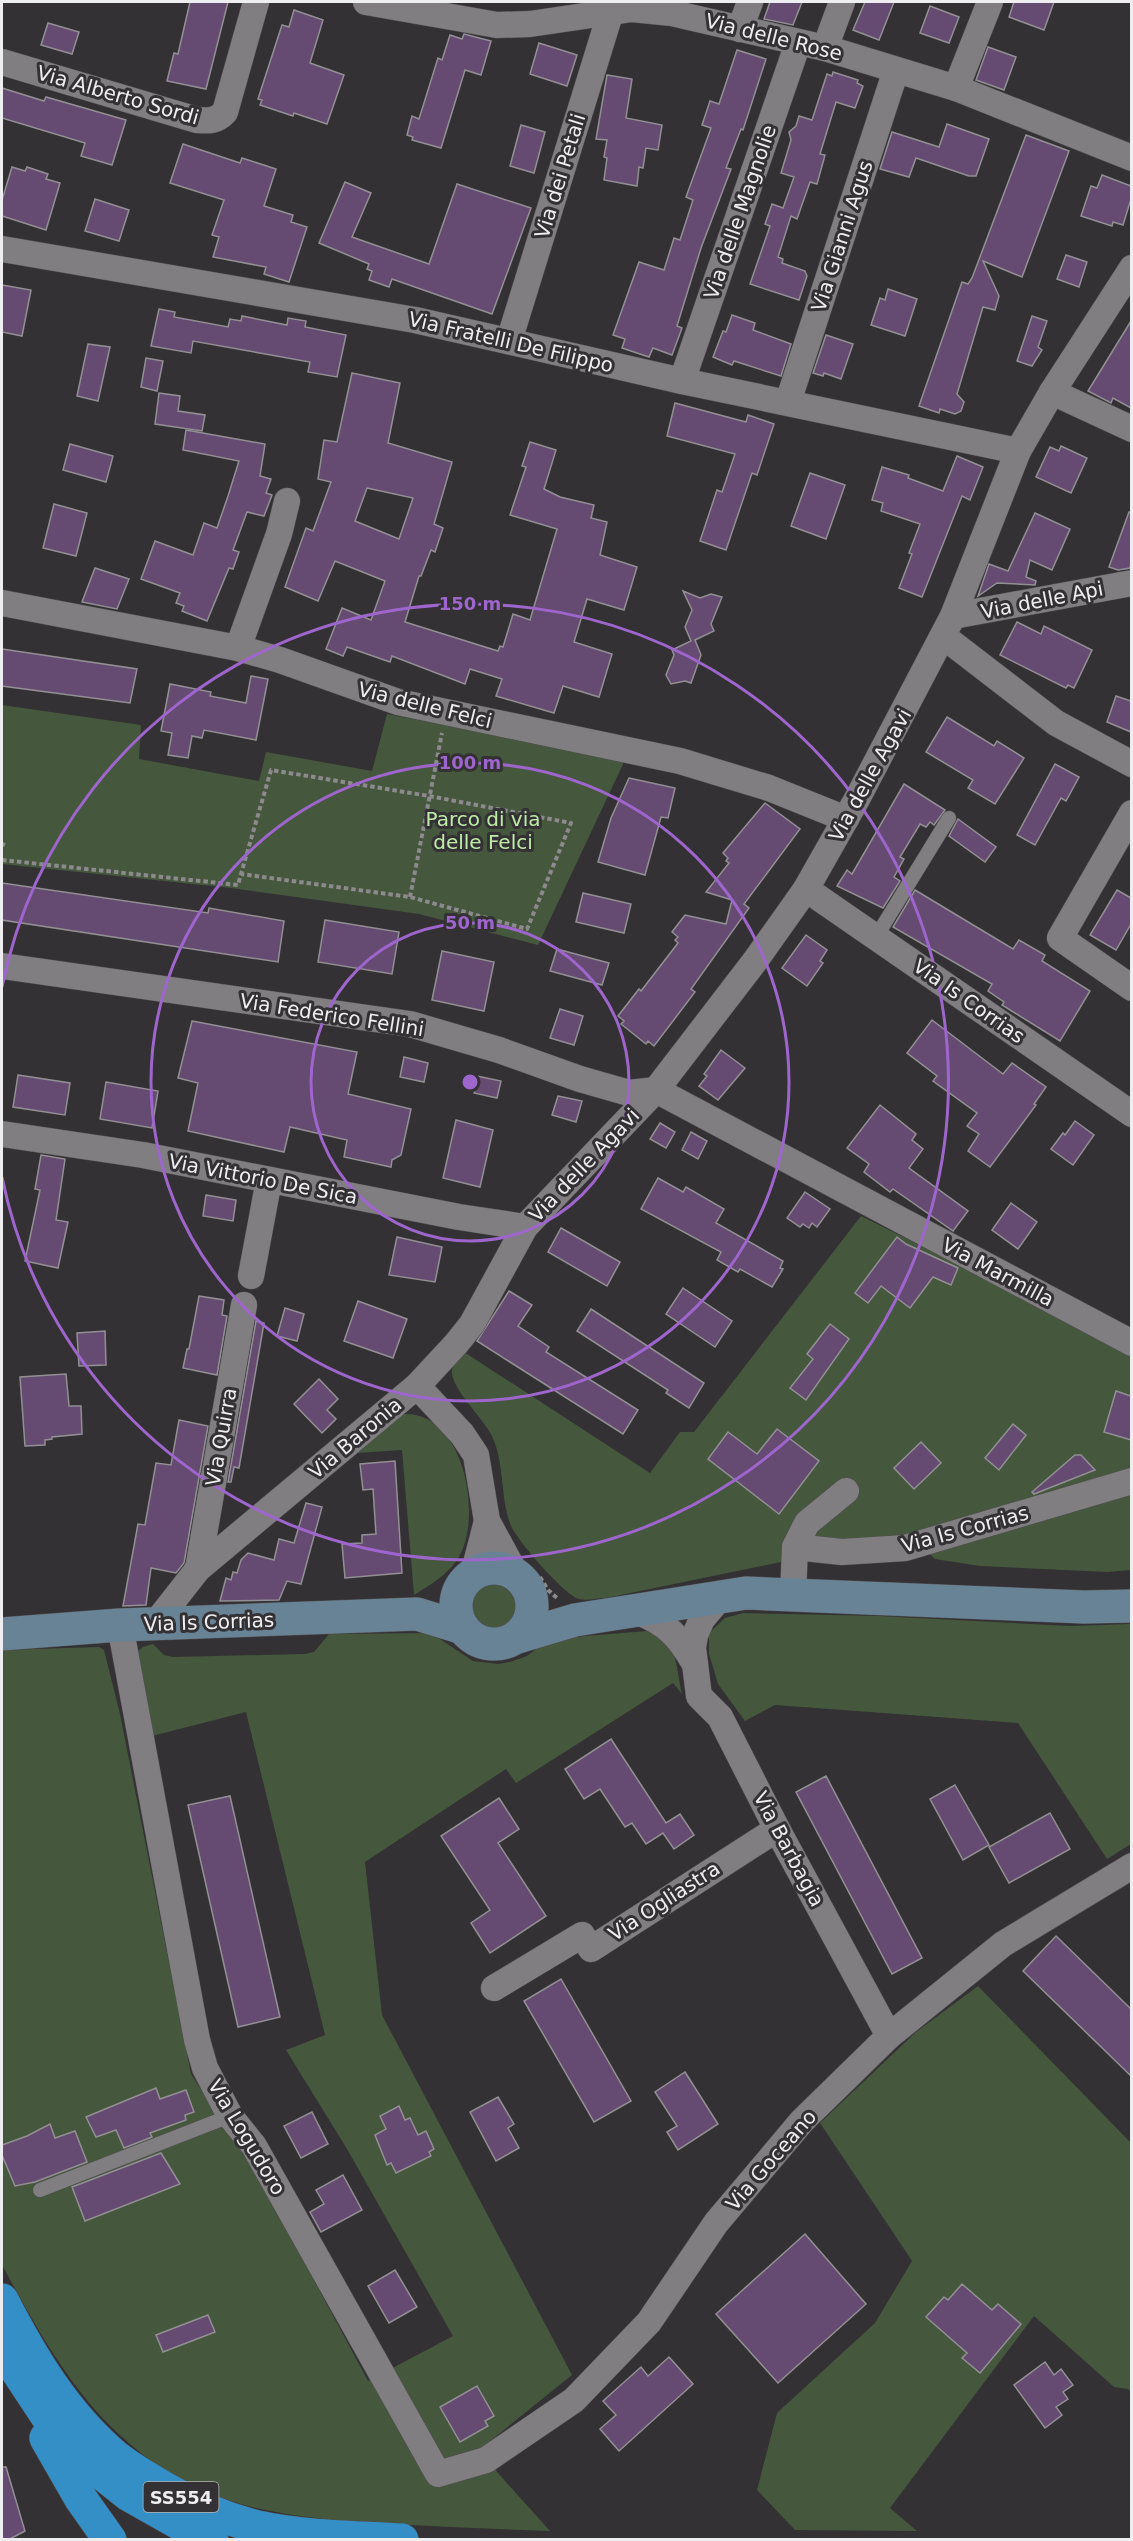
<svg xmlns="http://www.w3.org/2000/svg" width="1133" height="2541" font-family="'DejaVu Sans',sans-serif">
	<rect width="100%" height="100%" fill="#333134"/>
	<g fill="#45573d">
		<path d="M2 705 141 725 139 759 259 781 266 752 372 771 387 714 625 760 538 945 419 914 231 888 2 864Z"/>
		<path d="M861 1216 1097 1333 1131 1352V1570L1107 1572 980 1566 935 1559 906 1534 850 1541 786 1561 606 1598C598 1598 587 1601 579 1599 564 1595 517 1540 511 1526 500 1498 505 1464 492 1436 484 1419 450 1387 452 1371 452 1364 459 1357 464 1352L650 1473 680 1432H694Z"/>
		<path d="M403 1414C464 1411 483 1515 459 1557 449 1574 430 1585 414 1595L402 1450 356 1453Z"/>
		<circle cx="494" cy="1606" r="27"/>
		<path d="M743 1613 879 1616 1070 1626 1131 1624V1844L1107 1859 1018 1723 775 1705 745 1721 718 1684 709 1654V1633L725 1618Z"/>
		<path d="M647 1631C680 1645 675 1664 682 1694L673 1683 516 1783 506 1769 365 1862 382 2015 572 2375 485 2445 497 2472 550 2531C497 2529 444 2527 391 2524 287 2518 202 2511 121 2436 70 2390 35 2325 2 2265V1650L99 1647 104 1650 120 1714 191 2074 263 2185 368 2381 453 2336 347 2149 286 2050 325 2035 246 1712 152 1736 137 1652 143 1647 153 1644 164 1655 173 1657 305 1654 314 1652 329 1634 431 1633 473 1661 498 1664 510 1662 527 1656 539 1647 573 1637Z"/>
		<path d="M978 1986 1131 2143V2392L1128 2389 1114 2387 1034 2316 890 2508 917 2531 795 2530 757 2490 777 2413 875 2323 912 2261 820 2123 916 2032Z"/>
	</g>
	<g fill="#654a72" stroke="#929093" stroke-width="1.5" fill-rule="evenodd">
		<path d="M190 2H228L206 89 167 81 174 53 178 54Z"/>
		<path d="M770 2H802L793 25 764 19Z"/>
		<path d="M865 2H894L879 40 853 30Z"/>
		<path d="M1014 2H1054L1044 30 1009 17Z"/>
		<path d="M930 6 959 17 949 43 920 33Z"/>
		<path d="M294 10 323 20 310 63 344 75 327 124 294 113 293 116 260 105 262 100 258 99 282 25 289 27Z"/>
		<path d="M48 23 79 32 72 54 41 45Z"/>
		<path d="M464 34 491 41 481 75 465 70 441 148 412 140 413 137 407 135 412 116 419 119 438 58 442 60 450 35 462 39Z"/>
		<path d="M539 43 577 55 567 86 530 74Z"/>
		<path d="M988 47 1016 57 1004 90 976 80Z"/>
		<path d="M737 50 766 59 743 130 741 129 726 168 731 169 701 248 677 326 682 328 672 355 653 348 649 357 622 348 625 339 613 335 639 262 664 270 674 238 680 240 693 200 686 197 711 128 702 125 710 101 719 104Z"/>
		<path d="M833 72 858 80 857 83 863 86 855 108 836 102 820 154 825 155 817 184 810 182 797 219 791 216 778 257 783 259 782 263 805 271 807 276 799 300 750 284 770 226 765 224 772 204 783 208 794 177 781 173 791 140 789 132 796 126 799 116 812 120 827 74 832 76Z"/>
		<path d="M607 75 632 79 626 118 662 125 658 150 646 148 643 168 639 167 637 186 604 180 607 158 604 157 607 140 596 139Z"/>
		<path d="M2 88 44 101 46 97 126 120 112 165 81 156 85 143 2 118Z"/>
		<path d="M947 124 989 139 976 176H969L916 158 909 177 880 169 892 132 939 147Z"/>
		<path d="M521 125 545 132 534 173 510 166Z"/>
		<path d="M1026 135 1069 151 1022 277 983 261 999 296 995 310 983 307 957 394 964 402 961 411 955 414 940 409 939 413 919 406 962 282 968 284 972 278Z"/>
		<path d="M183 144 240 163 242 158 276 169 264 206 293 215 291 222 307 227 289 282 264 274 266 267 213 257 219 237 212 235 224 200 170 183Z"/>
		<path d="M12 167 25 171 27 167 48 174 46 179 60 183 46 230 2 216V200Z"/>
		<path d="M1102 175 1131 186V199L1123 225 1113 222 1112 226 1081 216 1091 186 1097 188Z"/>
		<path d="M345 182 371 193 352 237 429 264 457 184 531 208 492 314 392 279 389 287 369 280 372 271 367 269 369 264 319 243Z"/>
		<path d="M95 199 129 210 119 241 85 231Z"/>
		<path d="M1066 255 1087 262 1079 287 1057 279Z"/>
		<path d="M2 285 31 290 22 336 2 332Z"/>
		<path d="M888 289 917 299 905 336 871 325 880 298 885 300Z"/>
		<path d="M159 309 175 312 174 317 228 327 230 319 241 321 242 316 287 325 288 318 306 321 305 327 346 335 337 377 308 372 310 362 193 341 191 353 151 346Z"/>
		<path d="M732 315 755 323 753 330 791 344 781 376 734 361 732 365 713 357 723 331 726 332Z"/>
		<path d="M1032 316 1047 321 1038 347 1042 350 1032 366 1017 361Z"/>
		<path d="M1131 321V408L1113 398 1111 403 1088 391Z"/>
		<path d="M826 335 853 344 841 379 824 373 823 376 813 373Z"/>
		<path d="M88 344 110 347 98 401 77 396Z"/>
		<path d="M146 358 163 361 157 391 141 387Z"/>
		<path d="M352 373 400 383 388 443 452 462 434 524 443 528 435 552 431 550 421 576H419L405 622 498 651 500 646 503 647 513 614 530 620 557 529 510 515 526 467 522 466 530 442 556 450 544 489 560 497 594 505 591 518 607 522 600 555 637 567 624 610 587 599 574 642 612 654 599 697 563 686 554 713 496 696 502 679 470 669 465 684 392 656 390 662 347 647 343 656 326 649 342 608 371 620 385 581 335 561 318 601 285 587 306 528 313 531 331 482 318 479 324 440 337 442ZM367 488 413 498 399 539 355 521Z"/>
		<path d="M159 393 180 396 178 411 205 415 202 431 155 424Z"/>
		<path d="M675 403 746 422 748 415 774 424 757 475 752 473 726 550 700 541 717 490 722 492 735 454 667 436Z"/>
		<path d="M186 430 265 444 260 476 271 479 266 493 272 495 264 516 247 512 233 550 239 552 233 569 229 568 207 621 182 611 184 606 176 603 180 593 141 579 155 541 193 555 204 523 217 528 228 496 239 461 183 450Z"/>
		<path d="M70 444 113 456 106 482 63 470Z"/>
		<path d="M1061 446 1087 458 1071 493 1036 477 1050 447 1059 451Z"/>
		<path d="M957 456 983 467 970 500 962 496 922 597 899 588 912 554 909 553 920 524 881 511 883 503 872 500 882 467 909 475 908 478 943 491Z"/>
		<path d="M810 473 845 485 826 539 791 526Z"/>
		<path d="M54 504 87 513 76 556 43 548Z"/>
		<path d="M1129 512H1131V563L1130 568 1118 570 1109 567Z"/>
		<path d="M1035 513 1070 529 1052 570 1030 560 1026 577 1036 581 1035 585 997 583 978 596 989 564 1008 571Z"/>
		<path d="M95 568 129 579 117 609 82 602Z"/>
		<path d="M683 591 700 598 711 594 722 597 711 624 714 631 695 640 701 655 691 683 685 681 671 684 666 675 674 655 672 650 691 641 685 627 692 610Z"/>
		<path d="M1017 622 1041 634 1044 626 1092 650 1074 688 1068 685 1066 688 1000 655Z"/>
		<path d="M2 649 137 669 130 703 2 686Z"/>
		<path d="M251 676 268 679 256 740 204 730 202 738 192 736 188 758 168 755 172 733 161 731 170 684 211 692 210 696 246 703Z"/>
		<path d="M1116 696 1131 701V732L1107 722Z"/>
		<path d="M947 717 994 746 997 741 1024 758 995 804 968 788 973 780 926 752Z"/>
		<path d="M1055 764 1079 777 1066 801 1061 798 1035 845 1017 835Z"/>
		<path d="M629 778 675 788 668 818 661 817 645 875 598 862 611 818Z"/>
		<path d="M904 784 945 810 934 825 930 822 926 827 920 824 900 857 904 859 894 877 900 881 883 908 837 886 847 870 852 874Z"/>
		<path d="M765 803 800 829 744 904 749 908 691 989 695 992 654 1046 648 1041 646 1044 621 1024 624 1021 618 1016 639 989 641 991 678 943 675 940 678 937 672 932 685 915 726 924 732 900 706 892 729 863 726 861 728 858 723 853Z"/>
		<path d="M958 819 996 847 985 862 949 836Z"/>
		<path d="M2 883 208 913 209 908 284 921 278 962 2 920Z"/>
		<path d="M915 890 1013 949 1019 940 1045 955 1042 961 1090 991 1060 1041 1002 1005 1004 1002 988 991 992 984 893 927Z"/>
		<path d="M1117 890 1131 898V924L1116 950 1090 935Z"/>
		<path d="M583 893 631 904 624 933 576 922Z"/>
		<path d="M325 920 399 932 392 974 318 962Z"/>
		<path d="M806 935 827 950 820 961 823 963 807 986 782 968Z"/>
		<path d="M557 949 609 963 602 985 550 971Z"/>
		<path d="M442 951 494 962 484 1011 432 1000Z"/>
		<path d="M560 1009 583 1016 574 1045 550 1038Z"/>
		<path d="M932 1020 1003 1074 1012 1063 1046 1087 1034 1104 1036 1105 990 1167 968 1151 979 1134 967 1126 977 1113 933 1081 937 1076 907 1053Z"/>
		<path d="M192 1021 357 1052 348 1094 411 1109 401 1155 392 1160 391 1167 344 1157 347 1140 290 1127 284 1152 188 1131 198 1083 178 1078Z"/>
		<path d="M721 1050 745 1068 718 1100 699 1086 707 1076 704 1074Z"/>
		<path d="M404 1057 428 1063 424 1082 400 1077Z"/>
		<path d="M18 1075 70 1083 65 1115 13 1107Z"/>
		<path d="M477 1076 501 1081 497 1098 474 1093Z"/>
		<path d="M106 1082 158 1091 152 1128 100 1119Z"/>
		<path d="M558 1096 582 1101 576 1122 552 1115Z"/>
		<path d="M880 1105 916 1134 912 1140 923 1149 909 1168 968 1211 953 1231 893 1189 890 1192 864 1172 869 1164 847 1148Z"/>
		<path d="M456 1120 493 1130 480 1187 443 1178Z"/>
		<path d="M1075 1121 1094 1135 1073 1165 1051 1149 1063 1133 1065 1135Z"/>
		<path d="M660 1123 675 1132 666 1148 650 1139Z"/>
		<path d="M691 1132 707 1141 698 1159 682 1150Z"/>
		<path d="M41 1155 65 1159 56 1220 68 1222 58 1268 25 1261 40 1190 35 1189Z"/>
		<path d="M658 1178 683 1192 686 1187 724 1209 716 1223 783 1261 780 1268 783 1269 772 1287 740 1269 738 1272 717 1260 721 1252 641 1209Z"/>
		<path d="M805 1192 830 1209 817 1227 812 1223 809 1228 803 1224 800 1227 787 1218Z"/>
		<path d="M206 1195 236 1200 233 1221 203 1216Z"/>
		<path d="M1011 1203 1037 1222 1018 1249 992 1230Z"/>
		<path d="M561 1228 620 1262 607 1286 548 1252Z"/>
		<path d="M397 1237 442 1247 435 1282 389 1275Z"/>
		<path d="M897 1237 906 1244 958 1268 951 1285 933 1277 910 1308 881 1286 868 1303 855 1293Z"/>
		<path d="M683 1288 732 1321 715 1347 666 1314Z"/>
		<path d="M509 1291 532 1305 518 1326 549 1347 546 1352 638 1410 623 1434 477 1341Z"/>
		<path d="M199 1296 224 1300 222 1315 227 1316 217 1375 183 1368 187 1349H189Z"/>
		<path d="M358 1301 407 1319 393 1358 344 1341Z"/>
		<path d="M285 1308 304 1314 297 1341 277 1336Z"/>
		<path d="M591 1309 704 1383 689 1408 666 1393 668 1390 577 1331Z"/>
		<path d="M256 1321 264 1323 239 1468 234 1467 231 1482H228Z"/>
		<path d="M830 1324 849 1339 806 1400 790 1388 813 1359 807 1354Z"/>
		<path d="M105 1331 106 1365 79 1366 77 1333Z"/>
		<path d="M66 1374 69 1406H81L82 1434 52 1437V1439L45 1440V1445L25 1446 20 1377Z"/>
		<path d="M319 1379 338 1399 327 1410 336 1419 322 1433 294 1404Z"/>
		<path d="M1116 1391 1131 1396V1440L1104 1432Z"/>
		<path d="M179 1420 208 1426 184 1563 176 1573 151 1568 146 1605 123 1606 138 1524 145 1525 156 1463 171 1465Z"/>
		<path d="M1013 1424 1026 1435 999 1470 985 1458Z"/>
		<path d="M777 1429 819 1461 779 1514 708 1459 728 1432 757 1454Z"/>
		<path d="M921 1442 941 1463 914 1489 894 1468Z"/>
		<path d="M1075 1455H1081L1095 1470 1034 1494 1032 1492Z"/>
		<path d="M395 1461 402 1573 345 1578 342 1544 362 1543V1535L376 1534 373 1489 363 1490 360 1464Z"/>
		<path d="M306 1503 322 1507 301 1584 287 1581 279 1600 220 1601 226 1578 231 1580 233 1572 237 1573 241 1560 248 1553 274 1560 279 1539 294 1543Z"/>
		<path d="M611 1739 666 1823 680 1814 694 1835 674 1849 663 1833 646 1844 632 1823 625 1827 600 1789 584 1799 565 1769Z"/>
		<path d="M826 1776 922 1958 892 1974 796 1792Z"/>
		<path d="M955 1785 989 1845 963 1860 930 1799Z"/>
		<path d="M230 1796 280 2017 238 2027 188 1805Z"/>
		<path d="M499 1798 519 1829 498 1843 546 1916 490 1953 471 1923 490 1910 441 1836Z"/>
		<path d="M1050 1813 1070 1849 1009 1883 989 1847Z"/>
		<path d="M1056 1936 1131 2009V2076L1023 1971Z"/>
		<path d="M561 1979 631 2101 594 2122 524 2001Z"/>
		<path d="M685 2072 718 2124 678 2150 667 2132 677 2126 655 2092Z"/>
		<path d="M156 2088 160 2099 186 2090 194 2112 185 2115 186 2120 150 2133 152 2137 124 2148 116 2130 96 2137 86 2117Z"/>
		<path d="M498 2097 514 2124 508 2128 519 2148 496 2161 470 2112Z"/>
		<path d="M399 2106 405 2120 410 2118 418 2135 426 2131 434 2149 429 2152 431 2156 396 2173 391 2163 387 2165 375 2135 386 2129 380 2116Z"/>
		<path d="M312 2112 328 2144 301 2158 284 2126Z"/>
		<path d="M50 2124 55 2138 75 2131 87 2162 35 2182 15 2186 2 2155V2145L27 2136Z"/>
		<path d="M161 2153 180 2184 85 2221 72 2187Z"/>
		<path d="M343 2175 362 2210 321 2232 310 2212 324 2204 316 2190Z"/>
		<path d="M805 2234 866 2304 778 2383 716 2314Z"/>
		<path d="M395 2270 417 2307 389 2323 368 2286Z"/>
		<path d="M962 2284 992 2310 998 2304 1021 2324 980 2373 962 2358 967 2353 926 2317 944 2297 948 2300Z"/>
		<path d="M208 2315 215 2332 163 2352 156 2335Z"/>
		<path d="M669 2357 693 2384 619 2451 600 2429 616 2415 603 2401 641 2367 648 2376Z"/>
		<path d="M1045 2362 1054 2375 1061 2369 1073 2385 1063 2392 1068 2399 1056 2407 1062 2415 1045 2428 1014 2385Z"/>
		<path d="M477 2386 494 2416 485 2421 488 2426 460 2442 440 2407Z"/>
		<path d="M2 2467H6L25 2531 8 2540H2Z"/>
	</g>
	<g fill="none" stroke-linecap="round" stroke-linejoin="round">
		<defs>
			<g id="lane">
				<path d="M876 937 949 818"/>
				<path d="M40 2190 230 2116"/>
			</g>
			<g id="street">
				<path d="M366 2 497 25 530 24 632 9 672 13 825 48 956 88 1132 158"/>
				<path d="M740 29 750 2"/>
				<path d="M825 48 842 2"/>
				<path d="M2 62 197 120C209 121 217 121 225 112L256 2"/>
				<path d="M956 88 990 2"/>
				<path d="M2 249 415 320 682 381 1018 451"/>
				<path d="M509 341 611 11"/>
				<path d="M682 381 798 43"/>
				<path d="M1052 392 1132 429"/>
				<path d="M788 402 896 70"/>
				<path d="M2 603 238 648 280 660 398 702 680 761 769 788 846 819"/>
				<path d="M953 616 1132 583"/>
				<path d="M943 636 1056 723 1132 764"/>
				<path d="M238 648 279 534 287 501"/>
				<path d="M1132 813 1060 938 1132 988"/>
				<path d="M806 889 1132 1114"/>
				<path d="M2 966 410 1024 499 1050 580 1079 629 1093 656 1090 1132 1343"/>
				<path d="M2 1134 143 1155 459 1217 525 1227"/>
				<path d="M251 1276 269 1180"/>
				<path d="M417 1386 462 1434 476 1455 487 1521 517 1576"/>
				<path d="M795 1547 842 1552 905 1548 1132 1481"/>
				<path d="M198 1569 244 1305"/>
				<path d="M473 1575 487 1521"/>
				<path d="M793 1595 795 1547 807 1523 846 1491"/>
				<path d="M719 1596 713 1606 702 1619 695 1635 693 1648 699 1696 720 1717 777 1829 889 2036"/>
				<path d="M638 1612C668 1624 679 1637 695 1664"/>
				<path d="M155 1624 198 1569 417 1386 456 1344 472 1324 525 1227 656 1090 755 961 806 889 857 799 953 616 1018 451 1052 392 1132 268"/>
				<path d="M120 1625 197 2040 205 2068 230 2116 254 2146 438 2474 486 2460 574 2400 649 2322 716 2223 802 2121 889 2036 1003 1944 1132 1866"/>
				<path d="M494 1988 582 1935 591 1949 777 1829"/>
			</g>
			<g id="secondary">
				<circle cx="494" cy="1606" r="38"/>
				<path d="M2 1634 120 1625 417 1614 463 1628"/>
				<path d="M518 1637 575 1620 746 1593 1084 1607 1132 1606"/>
			</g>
			<g id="highway">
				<path d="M2 2300C32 2358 65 2414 116 2457 131 2469 149 2479 166 2489 195 2506 224 2519 258 2527 305 2537 354 2537 402 2540"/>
				<path d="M2 2348 66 2445 129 2495 191 2530 212 2540"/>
				<path d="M46 2438 81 2499 110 2540"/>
			</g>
		</defs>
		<use href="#lane" stroke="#525052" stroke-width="15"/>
		<use href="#street" stroke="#525052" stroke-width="27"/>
		<use href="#secondary" stroke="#525052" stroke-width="34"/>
		<use href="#highway" stroke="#525052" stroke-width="34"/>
		<g stroke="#8c8a8d" stroke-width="4" stroke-dasharray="4.5 3" stroke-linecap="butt">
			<path d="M2 844 5 845"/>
			<path d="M2 860 238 885 241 874 271 770 429 796 571 823 527 929 410 897 241 874"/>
			<path d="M410 897 442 733"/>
			<path d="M540 1577 548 1590 558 1599"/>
		</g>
		<use href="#lane" stroke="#807e81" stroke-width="14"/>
		<use href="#street" stroke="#807e81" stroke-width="26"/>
		<use href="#secondary" stroke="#698396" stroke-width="33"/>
		<use href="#highway" stroke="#348fc6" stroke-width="33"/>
	</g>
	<g fill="none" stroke="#9e66cd" stroke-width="3">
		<circle cx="470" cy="1082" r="159"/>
		<circle cx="470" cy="1082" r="319"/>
		<path d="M2 987A478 478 0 1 1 2 1177"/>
	</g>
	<g text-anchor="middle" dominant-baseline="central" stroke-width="6" stroke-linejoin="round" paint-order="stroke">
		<rect fill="#333134" stroke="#b6b5b7" stroke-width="1.5" x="143.5" y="2482" width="75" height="30" rx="4.5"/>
		<g font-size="18" font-weight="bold" fill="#eeedef">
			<text x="181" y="2497">SS554</text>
		</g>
		<g font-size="20" fill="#eeedef" stroke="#333134">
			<text transform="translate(774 37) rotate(14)">Via delle Rose</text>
			<text transform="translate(118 95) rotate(16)">Via Alberto Sordi</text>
			<text transform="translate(560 176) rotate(-73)">Via dei Petali</text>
			<text transform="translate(740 212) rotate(-71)">Via delle Magnolie</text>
			<text transform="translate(842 236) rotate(-72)">Via Gianni Agus</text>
			<text transform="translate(511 342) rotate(13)">Via Fratelli De Filippo</text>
			<text transform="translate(1042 600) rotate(-11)">Via delle Api</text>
			<text transform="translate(425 705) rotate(14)">Via delle Felci</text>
			<text transform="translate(870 775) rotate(-61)">Via delle Agavi</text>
			<text transform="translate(969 1001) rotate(35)">Via Is Corrias</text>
			<text transform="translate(332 1015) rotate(9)">Via Federico Fellini</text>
			<text transform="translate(584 1165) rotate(-46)">Via delle Agavi</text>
			<text transform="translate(263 1179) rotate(11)">Via Vittorio De Sica</text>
			<text transform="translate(998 1272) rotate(28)">Via Marmilla</text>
			<text transform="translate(221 1437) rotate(-80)">Via Quirra</text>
			<text transform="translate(355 1438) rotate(-40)">Via Baronia</text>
			<text transform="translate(965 1529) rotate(-15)">Via Is Corrias</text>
			<text transform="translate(209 1622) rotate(-2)">Via Is Corrias</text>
			<text transform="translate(789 1849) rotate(62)">Via Barbagia</text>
			<text transform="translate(664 1901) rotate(-33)">Via Ogliastra</text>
			<text transform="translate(247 2137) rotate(59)">Via Logudoro</text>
			<text transform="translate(771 2160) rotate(-49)">Via Goceano</text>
		</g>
		<g font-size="20" fill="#beeca8" stroke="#333134">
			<text x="483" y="819">Parco di via<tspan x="483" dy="23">delle Felci</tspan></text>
		</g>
	</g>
	<circle cx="470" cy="1082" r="9" fill="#9e66cd" stroke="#333134" stroke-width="3"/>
	<g font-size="18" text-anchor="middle" font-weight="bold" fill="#9e66cd" stroke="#333134" stroke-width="6" stroke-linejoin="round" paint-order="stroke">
		<text x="470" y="610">150 m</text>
		<text x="470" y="769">100 m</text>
		<text x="470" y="929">50 m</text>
	</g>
	<rect width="1133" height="2541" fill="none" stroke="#eeedef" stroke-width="6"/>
</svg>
